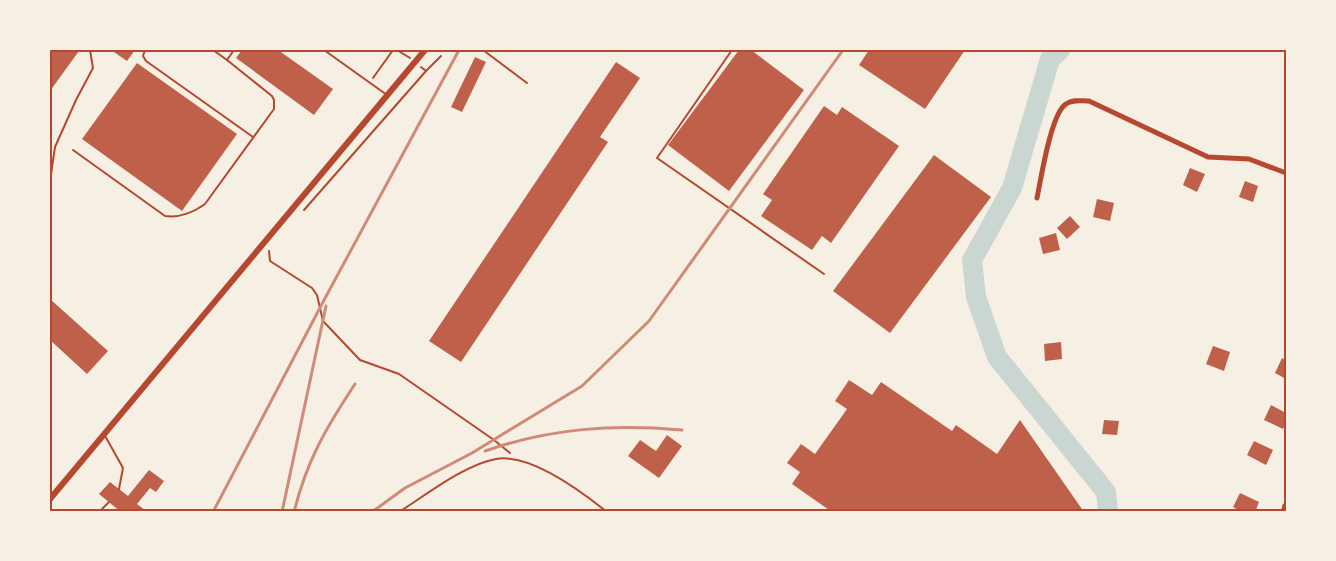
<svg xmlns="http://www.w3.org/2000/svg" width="1336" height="561" font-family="Ubuntu,sans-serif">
	<rect width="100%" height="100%" fill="#f6efe4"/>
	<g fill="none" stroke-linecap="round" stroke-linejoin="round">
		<path stroke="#c9d6d2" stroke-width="20" d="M1060 50 1050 59 1012 188 972 260 976 297 997 357 1106 492 1108 512"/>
	</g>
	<g fill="#bf614a">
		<path d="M50 50 79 51 50 91Z"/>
		<path d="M111 50H135L127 61Z"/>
		<path d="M242 50H278L333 89 314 115 236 58Z"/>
		<path d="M739 50H751L804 90 729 191 668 145Z"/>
		<path d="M869 50H965L925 109 859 65Z"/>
		<path d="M475 57 486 62 462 112 451 107Z"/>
		<path d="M616 62 640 78 600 137 608 142 461 362 429 341Z"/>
		<path d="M137 63 237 134 182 211 82 139Z"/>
		<path d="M824 106 837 115 842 107 899 146 831 243 822 236 812 250 761 216 772 200 763 194Z"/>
		<path d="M934 155 991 197 890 333 833 291Z"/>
		<path d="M1190 168 1205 174 1197 192 1183 185Z"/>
		<path d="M1245 181 1258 186 1253 202 1239 197Z"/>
		<path d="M1097 199 1114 203 1110 221 1093 217Z"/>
		<path d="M1070 216 1080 227 1067 239 1057 228Z"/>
		<path d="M1056 233 1060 250 1043 254 1039 238Z"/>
		<path d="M50 299 108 351 87 374 50 340Z"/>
		<path d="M1061 342 1062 359 1045 361 1044 344Z"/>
		<path d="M1213 346 1230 352 1224 371 1206 364Z"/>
		<path d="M1282 358 1286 361V379L1275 373Z"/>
		<path d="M849 380 872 395 881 382 952 431 956 425 997 454 1020 420 1084 512H832L792 484 800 472 787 463 801 444 815 454 847 409 835 401Z"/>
		<path d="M1271 405 1286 413V422L1283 429 1264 420Z"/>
		<path d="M1104 420 1119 421 1117 435 1102 434Z"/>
		<path d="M667 435 682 446 659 478 628 456 640 440 656 451Z"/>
		<path d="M1254 441 1273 450 1266 465 1247 455Z"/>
		<path d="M149 470 164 481 156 492 150 488 137 504 145 510 144 512H121L99 494 110 482 128 496Z"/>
		<path d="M1240 493 1259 502 1255 512H1242L1233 507Z"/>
	</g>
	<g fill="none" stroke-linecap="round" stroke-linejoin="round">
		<g stroke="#b5482f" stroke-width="2">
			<path d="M397 50 410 58"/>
			<path d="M426 71 441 56"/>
			<path d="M373 78 393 50"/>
			<path d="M304 210 426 71 421 67"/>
			<path d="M269 251 270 261 312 288 317 295 323 321 360 360 399 374 494 440 510 453"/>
		</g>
		<g stroke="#b5482f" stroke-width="2">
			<path d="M145 50 143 56 146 61 253 137"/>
			<path d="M213 50 227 60"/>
			<path d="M324 50 387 95"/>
			<path d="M483 50 527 83"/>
			<path d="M732 50 657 158 824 274"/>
			<path d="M73 150 165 216C179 218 194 212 205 204L274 109V100L272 96 227 60 234 50"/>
			<path d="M50 181 55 147 76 100 93 68 90 50"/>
			<path d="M104 434 123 468 119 489"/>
			<path d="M99 512 109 502"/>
			<path d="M399 512C426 495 466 464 496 459 530 453 582 492 607 512"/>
		</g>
		<path stroke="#b5482f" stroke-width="5" d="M1037 198C1041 179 1051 113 1066 104 1073 99 1081 101 1089 101L1208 157 1249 159 1286 173"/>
		<path stroke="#b5482f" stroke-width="6" d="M50 499 425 50"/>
		<path stroke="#b5482f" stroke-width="8" d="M1285 512 1286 507"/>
		<g stroke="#cf8b77" stroke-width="3">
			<path d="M485 451C551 428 613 424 682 430"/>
			<path d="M213 512 323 302 459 50"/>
			<path d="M282 512 326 306"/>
			<path d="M294 512C307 460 326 428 355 384"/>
			<path d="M372 512 405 488 472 453 582 386 649 321 843 50"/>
		</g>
	</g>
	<rect width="1336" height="561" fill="none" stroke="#f6efe4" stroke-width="102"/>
	<rect x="51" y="51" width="1234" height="459" fill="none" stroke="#b5482f" stroke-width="2"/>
</svg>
